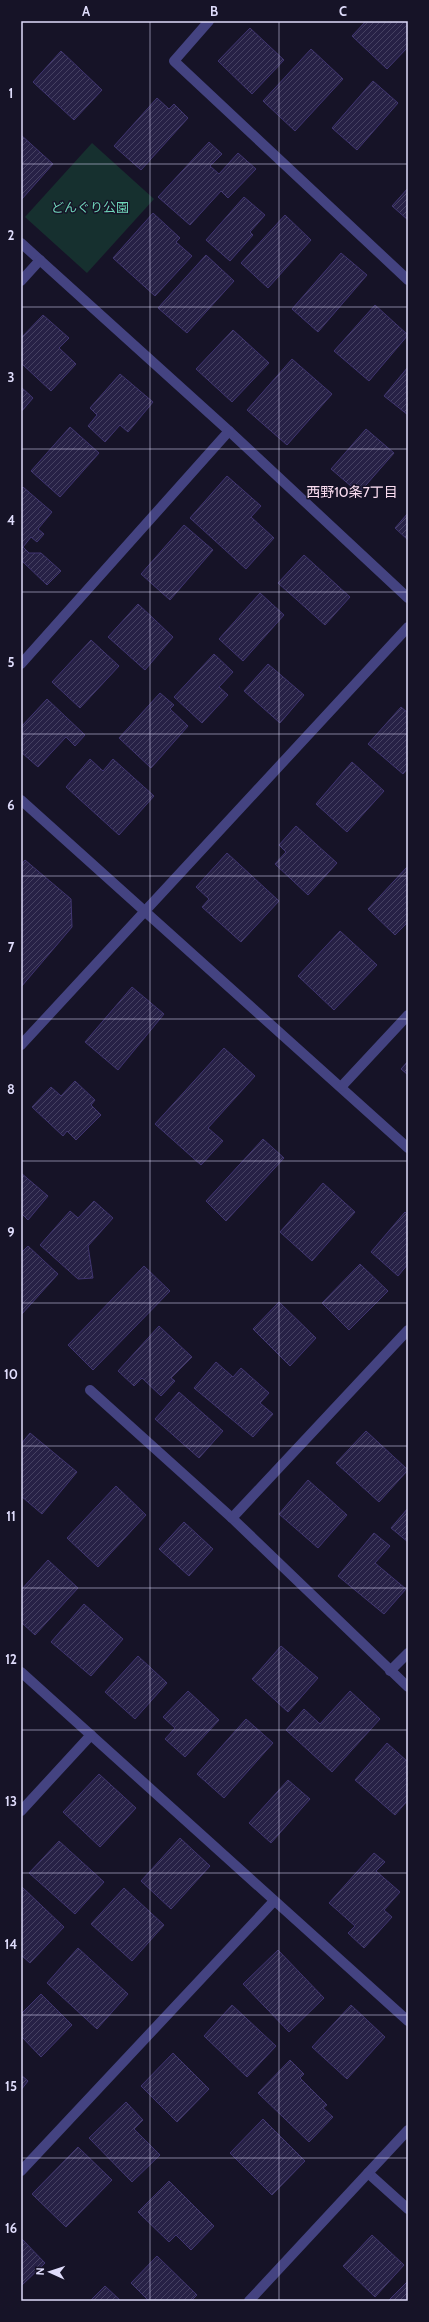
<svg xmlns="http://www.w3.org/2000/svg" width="429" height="2322" font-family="Cabin,'Noto Sans JP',sans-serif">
	<defs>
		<pattern id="building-hatch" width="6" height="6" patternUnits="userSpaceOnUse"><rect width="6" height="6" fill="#272146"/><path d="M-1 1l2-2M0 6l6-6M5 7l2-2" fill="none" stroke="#464162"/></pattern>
	</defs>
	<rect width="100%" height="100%" fill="#161327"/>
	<path fill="#16302f" d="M92 143 154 199 87 273 25 217Z"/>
	<g fill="url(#building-hatch)" stroke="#403570">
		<path d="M366 21H408V47L387 69 352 36Z"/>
		<path d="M250 28 284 60 252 94 218 61Z"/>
		<path d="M311 49 343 79 295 131 263 101Z"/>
		<path d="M61 51 102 90 74 120 33 82Z"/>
		<path d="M373 81 398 103 357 150 332 128Z"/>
		<path d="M157 98 169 109 174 104 188 118 141 170 114 146Z"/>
		<path d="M21 135 53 164 21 200Z"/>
		<path d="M209 142 222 154 210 166 219 174 238 153 256 169 228 198 221 191 190 225 158 197Z"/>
		<path d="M408 188V220L392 206Z"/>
		<path d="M244 197 265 215 250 232 253 235 230 261 206 240Z"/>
		<path d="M153 213 180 238 176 242 192 256 155 296 113 258Z"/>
		<path d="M285 215 311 240 268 288 241 263Z"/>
		<path d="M341 253 367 275 318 332 292 309Z"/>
		<path d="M206 255 234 281 187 333 158 308Z"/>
		<path d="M375 305 408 335 369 381 334 351Z"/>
		<path d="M43 315 69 338 59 348 76 364 51 391 21 363V338Z"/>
		<path d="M233 330 269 363 232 402 196 369Z"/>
		<path d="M292 359 332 394 287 445 247 410Z"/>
		<path d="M408 367V415L384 396Z"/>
		<path d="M120 374 153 402 128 432 120 425 105 442 88 426 97 415 90 408Z"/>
		<path d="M21 387 33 398 21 412Z"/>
		<path d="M70 427 99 453 60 497 31 471Z"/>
		<path d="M366 429 394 453 359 493 331 469Z"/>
		<path d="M227 476 261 506 251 517 274 538 246 569 190 518Z"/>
		<path d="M23 487 52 512 38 529 44 534 37 542 31 537 23 547 29 553H41L61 571 47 585 21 560V490Z"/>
		<path d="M408 513V540L395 528Z"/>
		<path d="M184 525 213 550 170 600 141 574Z"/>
		<path d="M304 555 350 597 325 625 278 583Z"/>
		<path d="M260 593 284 615 243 661 219 639Z"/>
		<path d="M138 604 173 637 145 670 108 637Z"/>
		<path d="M91 640 119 666 80 708 52 682Z"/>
		<path d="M214 654 233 672 219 687 228 695 202 723 174 697Z"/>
		<path d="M268 664 304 695 280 723 244 691Z"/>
		<path d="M160 693 174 705 170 709 188 726 151 768 119 738Z"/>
		<path d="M47 699 85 735 75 746 66 737 38 767 21 752V727Z"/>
		<path d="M401 707 408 713V768L403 774 368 744Z"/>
		<path d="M90 759 103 771 113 759 154 796 119 835 66 787Z"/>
		<path d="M352 762 384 791 347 832 316 804Z"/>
		<path d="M296 826 337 863 308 895 275 864 286 852 279 845Z"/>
		<path d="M227 853 279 901 241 942 202 907 209 899 196 887Z"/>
		<path d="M25 860 71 899 72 927 21 987V865Z"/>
		<path d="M407 867 408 922 395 935 368 909Z"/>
		<path d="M340 931 377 965 334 1010 298 976Z"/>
		<path d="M132 987 164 1014 118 1070 85 1042Z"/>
		<path d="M224 1048 255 1076 208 1128 223 1141 201 1165 155 1124Z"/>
		<path d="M408 1061V1075L401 1069Z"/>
		<path d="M75 1081 95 1100 91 1105 101 1115 76 1140 67 1131 63 1136 32 1107 51 1087 61 1096Z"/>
		<path d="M263 1139 284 1158 226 1221 206 1201Z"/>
		<path d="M21 1173 48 1196 28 1220 21 1213Z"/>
		<path d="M323 1183 355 1212 312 1261 280 1232Z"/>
		<path d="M94 1201 113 1218 88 1246 93 1278 78 1279 40 1245 70 1211 78 1218Z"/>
		<path d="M405 1212 408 1215V1264L398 1276 371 1252Z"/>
		<path d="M28 1246 58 1274 21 1315V1253Z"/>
		<path d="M360 1264 388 1291 349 1330 322 1303Z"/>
		<path d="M144 1266 170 1291 93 1370 68 1345Z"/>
		<path d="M279 1302 316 1338 290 1366 253 1329Z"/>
		<path d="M159 1326 192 1357 171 1378 175 1381 161 1396 142 1378 134 1386 118 1371Z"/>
		<path d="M216 1362 233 1377 241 1368 269 1393 260 1403 273 1414 253 1437 194 1388Z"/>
		<path d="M179 1392 223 1431 199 1458 155 1419Z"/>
		<path d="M366 1431 408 1470 379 1502 336 1463Z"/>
		<path d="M30 1433 77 1472 42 1514 21 1496V1444Z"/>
		<path d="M308 1480 347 1515 318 1548 279 1514Z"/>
		<path d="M116 1486 146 1515 98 1567 67 1538Z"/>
		<path d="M408 1508V1542L391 1528Z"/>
		<path d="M184 1522 213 1549 189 1576 159 1549Z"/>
		<path d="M374 1533 390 1546 375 1563 406 1589 384 1614 338 1576Z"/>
		<path d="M48 1560 78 1588 35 1635 21 1622V1590Z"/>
		<path d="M84 1604 123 1639 91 1676 51 1642Z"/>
		<path d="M281 1646 318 1678 288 1712 252 1679Z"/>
		<path d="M138 1656 167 1683 135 1719 105 1692Z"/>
		<path d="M188 1691 219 1720 185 1757 165 1739 175 1728 163 1717Z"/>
		<path d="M350 1691 380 1719 332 1772 286 1730 304 1709 320 1724Z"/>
		<path d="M246 1719 273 1743 224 1798 197 1774Z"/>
		<path d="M387 1743 408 1762V1800L395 1815 355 1780Z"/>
		<path d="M99 1774 136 1808 100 1847 63 1812Z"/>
		<path d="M288 1780 310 1799 271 1843 249 1823Z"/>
		<path d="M180 1838 210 1866 171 1909 141 1881Z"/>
		<path d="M59 1841 104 1882 75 1914 29 1873Z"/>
		<path d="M374 1853 385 1862 376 1871 400 1892 384 1910 392 1917 364 1948 348 1933 355 1926 329 1903Z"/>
		<path d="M21 1886 64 1927 30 1963 21 1955Z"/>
		<path d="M124 1888 164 1925 132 1961 91 1924Z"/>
		<path d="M78 1948 128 1994 97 2029 47 1983Z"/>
		<path d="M278 1950 324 1998 289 2032 243 1984Z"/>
		<path d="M41 1994 72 2025 41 2057 21 2036V2014Z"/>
		<path d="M232 2005 276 2046 247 2077 204 2036Z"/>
		<path d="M351 2005 385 2037 347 2079 312 2047Z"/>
		<path d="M173 2053 209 2089 177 2122 141 2086Z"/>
		<path d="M290 2060 304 2074 300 2078 327 2105 323 2108 333 2117 309 2142 258 2093Z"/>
		<path d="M21 2075 28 2081 21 2090Z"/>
		<path d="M126 2102 143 2120 134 2129 160 2155 132 2182 89 2138Z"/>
		<path d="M263 2119 305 2161 272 2195 230 2153Z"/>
		<path d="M78 2147 112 2180 66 2227 32 2194Z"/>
		<path d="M169 2181 214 2226 191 2250 176 2235 169 2242 138 2212Z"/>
		<path d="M372 2235 404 2265 375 2297 343 2266Z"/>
		<path d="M21 2238 45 2263 21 2286Z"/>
		<path d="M157 2256 197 2295 191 2301H149L131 2283Z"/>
		<path d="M408 2281V2301H388Z"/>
		<path d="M105 2286 121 2301H90Z"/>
	</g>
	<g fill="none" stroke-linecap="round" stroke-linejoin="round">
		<g stroke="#444381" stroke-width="10">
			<path d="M209 21 174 61 408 280"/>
			<path d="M21 243 229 431 408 598"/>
			<path d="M21 281 40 260"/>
			<path d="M21 664 229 431"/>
			<path d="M21 800 408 1148"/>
			<path d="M21 1045 408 627"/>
			<path d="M341 1087 408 1015"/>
			<path d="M90 1390 232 1518 408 1687"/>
			<path d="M232 1518 408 1330"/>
			<path d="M390 1671 408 1653"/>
			<path d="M21 1672 408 2021"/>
			<path d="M21 1811 91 1735"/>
			<path d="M21 2171 274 1901"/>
			<path d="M368 2173 408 2209"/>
			<path d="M249 2301 408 2130"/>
		</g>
	</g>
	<path fill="none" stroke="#dfdcfb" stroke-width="1" stroke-opacity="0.55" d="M150 21V2301M279 21V2301M21 164H408M21 307H408M21 449H408M21 592H408M21 734H408M21 876H408M21 1019H408M21 1161H408M21 1303H408M21 1446H408M21 1588H408M21 1730H408M21 1873H408M21 2015H408M21 2158H408"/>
	<g text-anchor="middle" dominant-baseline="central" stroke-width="3" stroke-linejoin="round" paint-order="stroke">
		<g font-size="13" fill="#6fd5b9" stroke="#161327">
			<text x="90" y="207">どんぐり公園</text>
		</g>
		<g font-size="14" fill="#fcdef2" stroke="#161327">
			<text x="352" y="492">西野10条7丁目</text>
		</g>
	</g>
	<rect width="429" height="2322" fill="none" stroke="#161327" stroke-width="44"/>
	<g transform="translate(50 2272) rotate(273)" stroke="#161327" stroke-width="3" paint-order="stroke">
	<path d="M0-3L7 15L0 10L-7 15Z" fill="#dfdcfb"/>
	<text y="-6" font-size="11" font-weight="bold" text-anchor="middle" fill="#dfdcfb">N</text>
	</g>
	<rect x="22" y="22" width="385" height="2278" fill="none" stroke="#dfdcfb" stroke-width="1.5"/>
	<g font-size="13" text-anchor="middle" font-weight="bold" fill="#dfdcfb">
		<text x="86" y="16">A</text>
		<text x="214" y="16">B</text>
		<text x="343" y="16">C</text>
		<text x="11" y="98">1</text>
		<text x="11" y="240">2</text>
		<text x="11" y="382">3</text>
		<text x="11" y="525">4</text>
		<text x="11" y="667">5</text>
		<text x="11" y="810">6</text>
		<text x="11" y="952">7</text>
		<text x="11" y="1094">8</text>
		<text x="11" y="1237">9</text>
		<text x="11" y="1379">10</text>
		<text x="11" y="1521">11</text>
		<text x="11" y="1664">12</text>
		<text x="11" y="1806">13</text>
		<text x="11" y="1949">14</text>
		<text x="11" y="2091">15</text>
		<text x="11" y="2233">16</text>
	</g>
</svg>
